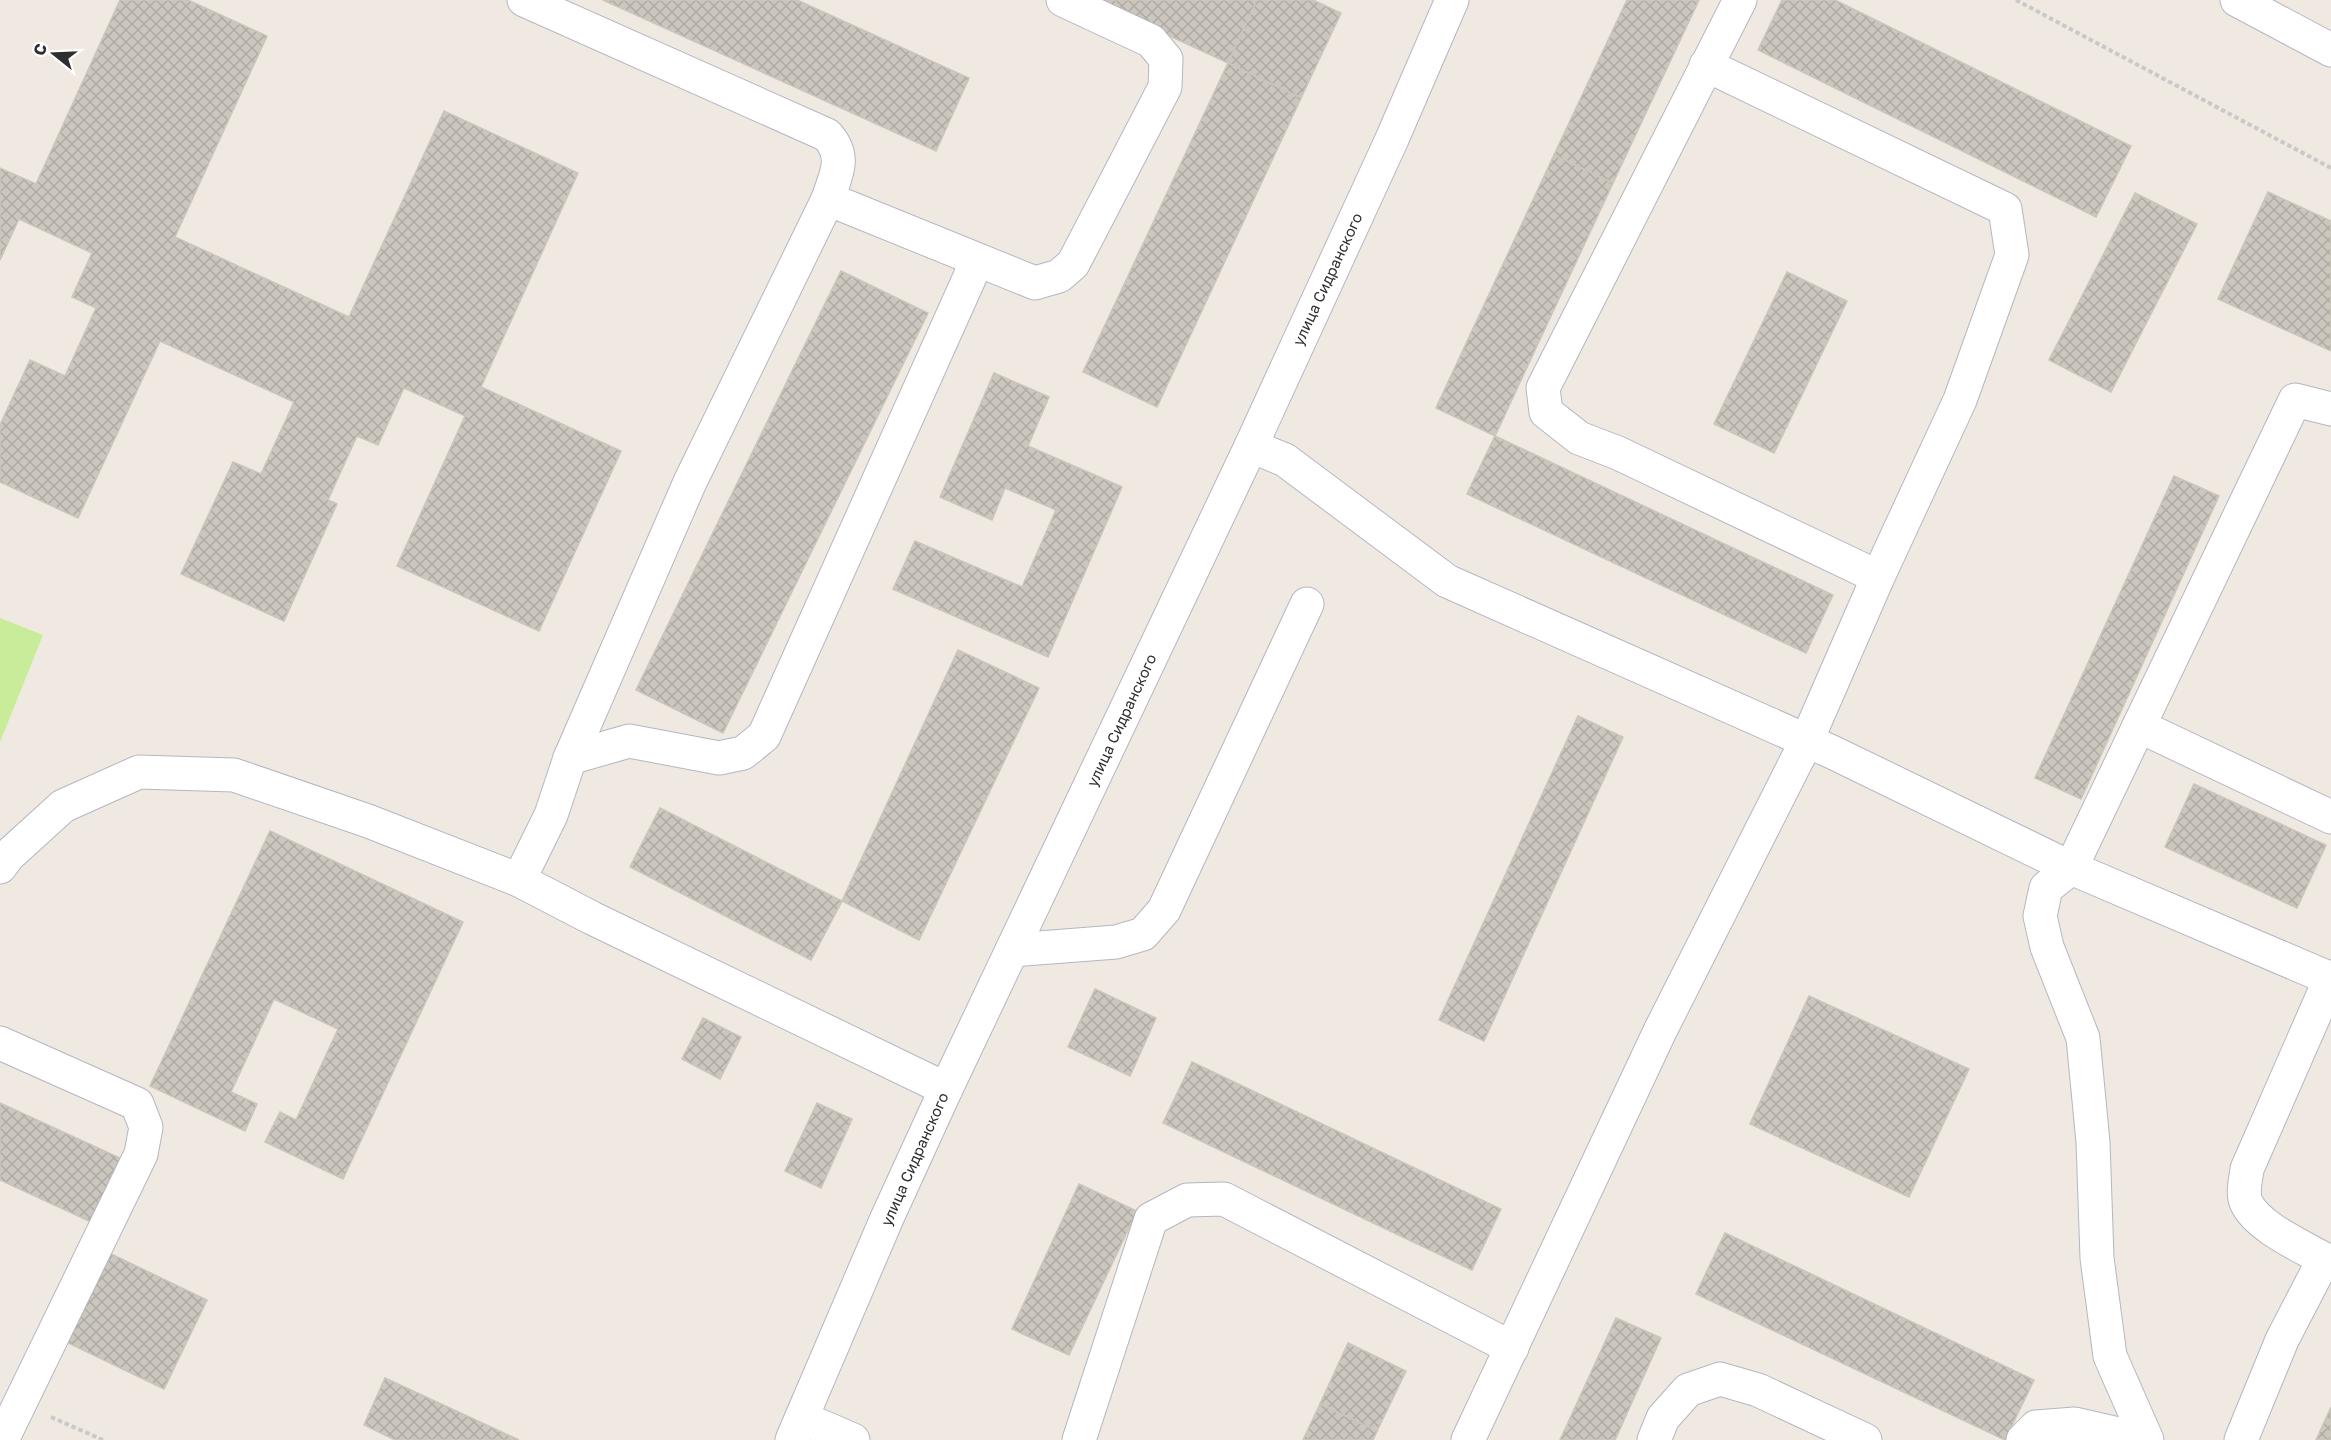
<svg xmlns="http://www.w3.org/2000/svg" width="2331" height="1440" font-family="'Golos Text',sans-serif">
	<defs>
		<pattern id="building-cross-hatch" width="8" height="8" patternUnits="userSpaceOnUse" patternTransform="scale(1.5)"><rect width="8" height="8" fill="#cbc7bf"/><path d="M0 0l8 8M0 8l8-8" fill="none" stroke="#afaba4"/></pattern>
	</defs>
	<rect width="100%" height="100%" fill="#efe9e1"/>
	<path fill="#c9ec9a" d="M0 618 43 635 0 742Z"/>
	<g fill="url(#building-cross-hatch)" stroke="#cbc5ba" stroke-width="1.5">
		<path d="M120 0H188L267 36 175 237 349 317 444 111 578 173 481 387 621 451 539 631 397 566 465 416 404 388 378 445 357 436 328 500 337 504 284 621 181 574 233 462 261 474 294 402 160 341 78 518 0 482V425L30 360 65 376 96 308 72 297 92 253 19 219 0 260V168L36 184Z"/>
		<path d="M603 0H797L969 78 936 151Z"/>
		<path d="M1092 0H1257L1228 63Z"/>
		<path d="M1257 0H1313L1341 13 1301 98 1228 63Z"/>
		<path d="M1627 0H1699L1613 183 1554 155Z"/>
		<path d="M1782 0H1835L2131 146 2096 217 1758 50Z"/>
		<path d="M1228 63 1301 98 1157 407 1083 372Z"/>
		<path d="M1554 155 1613 183 1495 436 1436 408Z"/>
		<path d="M2268 192 2331 221V351L2218 299Z"/>
		<path d="M2135 193 2197 224 2111 392 2049 360Z"/>
		<path d="M841 271 928 313 723 733 636 690Z"/>
		<path d="M1787 272 1847 301 1774 453 1714 424Z"/>
		<path d="M994 373 1049 397 1028 446 1122 487 1048 657 893 589 915 541 1022 587 1056 510 1005 488 992 520 940 497Z"/>
		<path d="M1495 436 1833 595 1806 653 1467 494Z"/>
		<path d="M2174 476 2219 496 2081 799 2035 778Z"/>
		<path d="M958 650 1039 688 919 940 842 901Z"/>
		<path d="M1578 716 1623 737 1484 1041 1439 1020Z"/>
		<path d="M2194 784 2326 845 2297 908 2165 847Z"/>
		<path d="M660 808 842 901 811 960 630 867Z"/>
		<path d="M270 831 463 922 343 1179 265 1142 280 1112 296 1120 338 1029 274 999 231 1092 257 1104 245 1131 150 1086Z"/>
		<path d="M1095 989 1156 1018 1130 1076 1068 1047Z"/>
		<path d="M1809 996 1969 1069 1909 1197 1750 1124Z"/>
		<path d="M703 1018 741 1037 720 1079 682 1059Z"/>
		<path d="M1192 1062 1501 1209 1472 1270 1163 1123Z"/>
		<path d="M0 1103 120 1158 91 1222 0 1180Z"/>
		<path d="M817 1103 852 1119 821 1188 785 1171Z"/>
		<path d="M1079 1184 1137 1211 1069 1355 1012 1329Z"/>
		<path d="M1725 1233 2034 1380 2005 1440 1696 1294Z"/>
		<path d="M107 1252 207 1300 164 1389 64 1341Z"/>
		<path d="M1616 1318 1661 1338 1615 1440H1560Z"/>
		<path d="M1348 1343 1406 1371 1377 1431 1320 1404Z"/>
		<path d="M385 1378 519 1440H395L364 1425Z"/>
		<path d="M1320 1404 1377 1431 1373 1440H1303Z"/>
		<path d="M2331 1407V1440H2316Z"/>
	</g>
	<g fill="none" stroke-linecap="round" stroke-linejoin="round">
		<defs>
			<g id="minor">
				<path d="M524 0 827 135C847 157 836 174 828 199L690 482 570 758 551 815 519 880 592 918 946 1089"/>
				<path d="M1740 0 1543 388 1546 412 1579 438 1618 453 1878 577"/>
				<path d="M2237 0 2331 50"/>
				<path d="M828 199 1035 283 1059 276 1073 264 1165 87 1166 59 1151 41 1063 0"/>
				<path d="M1251 446 1285 460 1447 581 1832 752 2071 868 2331 979"/>
				<path d="M2139 726 2331 817"/>
				<path d="M570 758 629 741 719 758 743 753 764 736 977 261"/>
				<path d="M0 867 8 856 63 806 139 772 234 775 368 821 519 880"/>
				<path d="M1012 950 1116 942 1143 934 1164 910 1307 604"/>
				<path d="M0 1043 137 1104 146 1127 141 1154 3 1438"/>
				<path d="M802 1418 853 1440"/>
				<path d="M792 1440 887 1218 946 1089 1251 446 1392 139 1452 0"/>
				<path d="M1079 1440 1151 1219 1187 1200 1224 1199 1512 1348"/>
				<path d="M1468 1440 1660 1031 1807 740 1878 577 1960 400 2012 255 2005 209 1706 65"/>
				<path d="M1654 1440 1663 1418 1688 1390 1720 1379 1758 1390 1865 1440"/>
				<path d="M2023 1440 2036 1427 2075 1424 2145 1440"/>
				<path d="M2147 1440 2110 1356 2097 1258 2093 1142 2083 1038 2047 947 2040 916 2046 888 2071 868 2295 400 2331 409"/>
				<path d="M2241 1440 2282 1340 2324 1259C2301 1246 2256 1226 2246 1202 2242 1192 2246 1179 2247 1169L2331 977"/>
			</g>
		</defs>
		<use href="#minor" stroke="#b4b7c1" stroke-width="35"/>
		<g stroke="#c9c9c9" stroke-width="4" stroke-dasharray="4.5 3" stroke-linecap="butt">
			<path d="M2016 0 2331 168"/>
			<path d="M51 1417 103 1440"/>
		</g>
		<use href="#minor" stroke="#fff" stroke-width="33"/>
	</g>
	<g text-anchor="middle" dominant-baseline="central" stroke-width="5" stroke-linejoin="round" paint-order="stroke">
		<g font-size="15" fill="#2e2e2e" stroke="#fff">
			<text transform="translate(1327 279) rotate(-65)">улица Сидранского</text>
			<text transform="translate(1121 720) rotate(-65)">улица Сидранского</text>
			<text transform="translate(914 1159) rotate(-66)">улица Сидранского</text>
		</g>
	</g>
	<g transform="translate(54 54) rotate(288)" stroke="#ffffff" stroke-width="4.5" paint-order="stroke">
	<path d="M0-4.5L10 22L0 15L-10 22Z" fill="#2e2e2e"/>
	<text y="-9" font-size="16" font-weight="bold" text-anchor="middle" fill="#2e2e2e">С</text>
	</g>
</svg>
